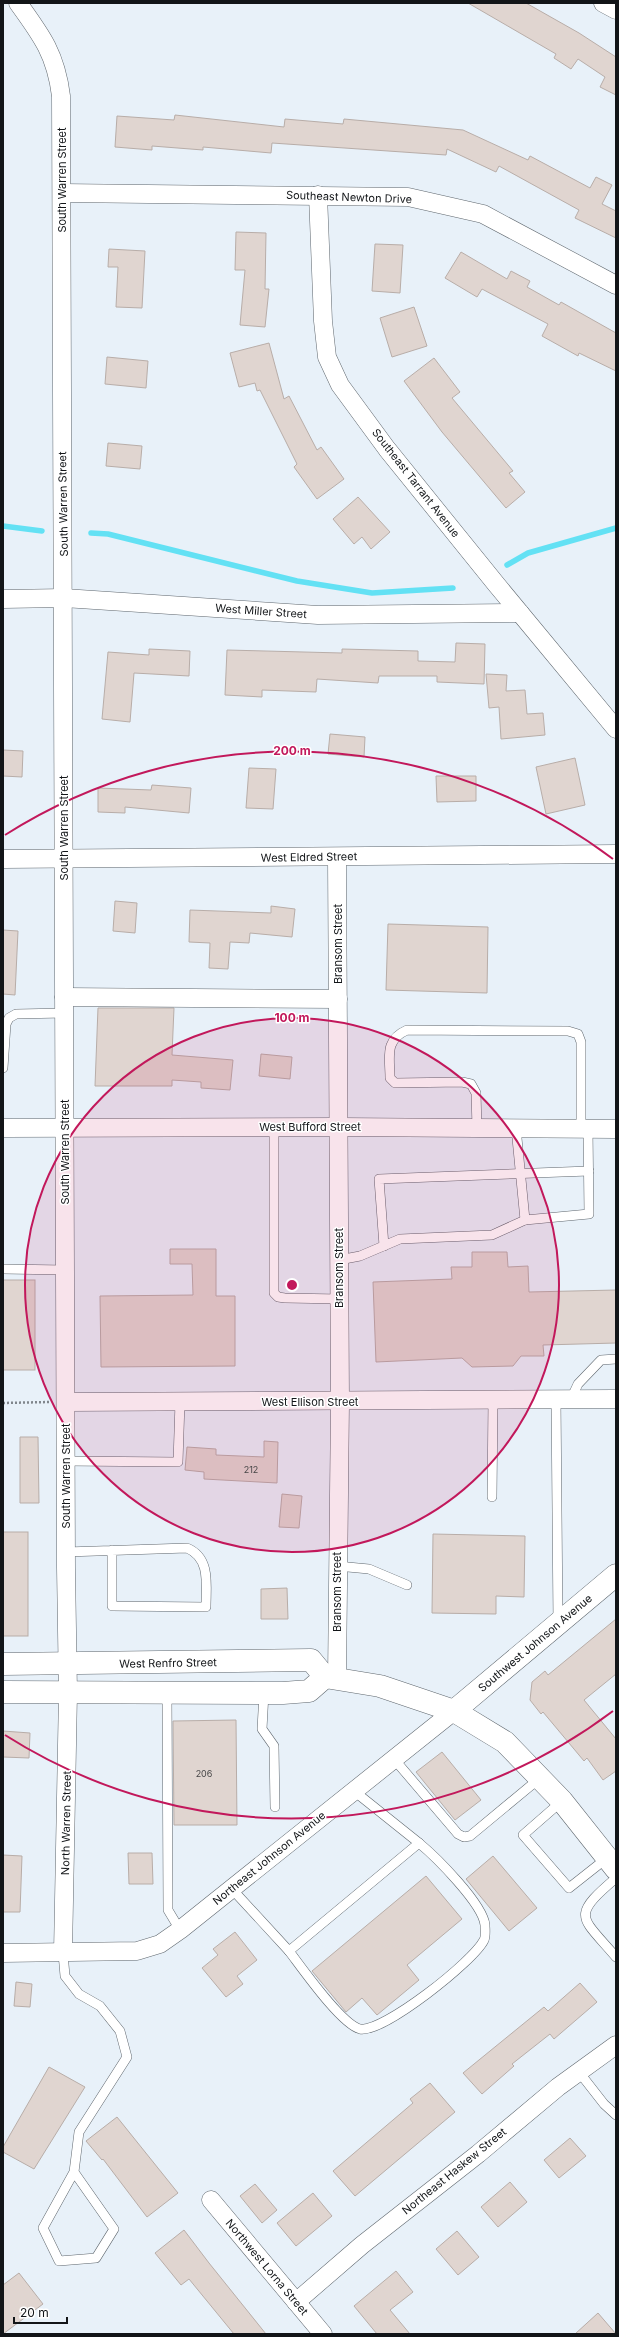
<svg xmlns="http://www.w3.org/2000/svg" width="619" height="2337" font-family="Inter,sans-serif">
	<rect width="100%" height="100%" fill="#e8f1f9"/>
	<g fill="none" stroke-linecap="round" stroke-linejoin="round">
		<g stroke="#63e1f4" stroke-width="5.5">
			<path d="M3 526 42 531"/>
			<path d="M91 533 108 534 297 581 372 593 453 588"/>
			<path d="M507 565 528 553 616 528"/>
		</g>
	</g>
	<g fill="#e0d5d0" stroke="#b8ada8">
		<path d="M468 3H526L579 33 616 57V95L600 87 605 77 578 59 571 69 554 58 556 54Z"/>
		<path d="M175 115 284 127 285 119 343 124 344 119 463 130 528 160 530 156 590 188 596 177 612 185 602 204 616 211V238L575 218 579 210 499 166 496 172 447 149 446 155 272 143 271 153 203 147V150L152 146V150L115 147 117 116 174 120Z"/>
		<path d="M236 232 266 233 265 289H269L265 327 240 325 245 270H235Z"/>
		<path d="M375 244 403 245 400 293 372 291Z"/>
		<path d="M109 249 145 251 142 308 116 307 118 267H108Z"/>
		<path d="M461 252 507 279 511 271 530 281 527 287 559 305 561 302 616 333V371L579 353 578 356 542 336 548 324 482 289 477 297 445 278Z"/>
		<path d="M414 307 427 346 392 357 380 318Z"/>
		<path d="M269 343 284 399 289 396 317 450 321 447 344 479 317 499 294 467 297 464 260 390 257 391 255 383 239 387 230 353Z"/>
		<path d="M107 357 148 361 146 388 105 384Z"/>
		<path d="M434 358 460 392 452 398 513 471 509 473 525 492 506 508 442 432 404 381Z"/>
		<path d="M108 443 142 446 140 469 106 466Z"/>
		<path d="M358 497 390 532 371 549 362 537 354 544 333 519Z"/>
		<path d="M456 643 485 644 484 684 437 682V676H379L378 683 317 679 316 692 262 690V697L225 695 227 650 342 653V649L418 651V661L455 662Z"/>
		<path d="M149 649 190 651 189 676 134 673 130 722 102 719 108 652 149 655Z"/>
		<path d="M486 674 507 675 506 691 525 690 527 714 543 713 545 735 501 739 499 707 489 708Z"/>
		<path d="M330 734 365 737 364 757 328 754Z"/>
		<path d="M3 750 23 751 22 777 3 776Z"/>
		<path d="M575 758 585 805 546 814 536 767Z"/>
		<path d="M249 768 276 769 273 809 246 808Z"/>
		<path d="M436 776H476V801L437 802Z"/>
		<path d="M152 785 191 788 189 813 125 807V813L98 812V788L151 790Z"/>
		<path d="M115 901 137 903 135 933 113 931Z"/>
		<path d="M271 906 295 909 292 937 250 933 249 943 230 942 228 969 209 968 210 943 189 942 190 910 271 913Z"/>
		<path d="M388 924 488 927 487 993 386 990Z"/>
		<path d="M3 930 18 931 15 995 3 994Z"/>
		<path d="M98 1008H174L172 1055 233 1060 230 1090 201 1088V1082L172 1080V1086H95Z"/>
		<path d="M261 1054 292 1057 290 1079 259 1076Z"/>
		<path d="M170 1249H216V1296H235V1366L101 1367 100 1296 193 1295 192 1264H170Z"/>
		<path d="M472 1252H507L508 1267 528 1266 529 1292 616 1290V1343L543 1345 544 1356H521L513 1366 472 1367 462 1358 376 1362 373 1282 452 1279 451 1267H472Z"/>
		<rect x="3" y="1280" width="32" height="90"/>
		<path d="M20 1437H38L39 1503H20Z"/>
		<path d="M264 1441 278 1442 277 1483 204 1479V1472L185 1470 187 1447 216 1449V1455L264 1457Z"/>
		<path d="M282 1494 302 1496 299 1528 279 1527Z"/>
		<rect x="3" y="1532" width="25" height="104"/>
		<path d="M433 1534 525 1536 524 1597 496 1596V1614L432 1613Z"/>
		<path d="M287 1588 288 1619H261V1589Z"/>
		<path d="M616 1619V1674L584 1700 616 1739V1771L603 1780 587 1758 584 1761 543 1712 541 1714 530 1700 532 1682 545 1671 548 1675Z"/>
		<path d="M236 1720 237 1825H174L173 1721Z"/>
		<path d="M3 1731 30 1733 29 1758 3 1757Z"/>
		<path d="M442 1752 481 1800 455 1820 416 1772Z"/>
		<path d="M128 1853H152L153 1884H129Z"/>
		<path d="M3 1855 22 1856 20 1912H3Z"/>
		<path d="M493 1856 537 1908 509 1931 466 1879Z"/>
		<path d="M426 1876 462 1919 407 1965 419 1980 377 2015 362 1998 346 2012 312 1971Z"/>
		<path d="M235 1932 257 1960 237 1976 243 1984 226 1997 202 1968 218 1955 213 1949Z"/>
		<path d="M16 1982 32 1984 30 2007 14 2006Z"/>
		<path d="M580 1983 597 2002 554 2039 550 2034 512 2064 514 2066 482 2094 463 2073 544 2007 548 2011Z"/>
		<path d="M49 2067 85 2087 34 2169 3 2152V2147Z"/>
		<path d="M430 2083 455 2112 355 2196 333 2171 413 2103 410 2099Z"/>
		<path d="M117 2117 178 2193 147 2217 103 2159 102 2160 86 2141Z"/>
		<path d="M570 2138 586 2156 559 2178 544 2160Z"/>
		<path d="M510 2182 527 2202 498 2227 481 2207Z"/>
		<path d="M255 2184 277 2210 262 2223 240 2196Z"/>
		<path d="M313 2193 332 2216 296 2246 277 2223Z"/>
		<path d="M184 2230 209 2263 266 2334H234L189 2279 181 2285 155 2253Z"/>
		<path d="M457 2231 479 2257 458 2275 436 2249Z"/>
		<path d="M396 2271 413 2292 390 2310 410 2334H377L354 2306Z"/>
		<path d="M19 2273 43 2304 3 2334V2285Z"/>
		<path d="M598 2313 616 2334H575Z"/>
	</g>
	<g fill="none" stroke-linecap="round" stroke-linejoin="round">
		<defs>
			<g id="service">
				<path d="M3 1068 6 1024 9 1018 16 1014 64 1013"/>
				<path d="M274 1127V1293L278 1297 285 1298 340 1299"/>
				<path d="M477 1128 476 1093 471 1084 462 1082 395 1083 390 1078C390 1057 384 1040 407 1030L568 1031 578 1034 581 1042V1129"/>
				<path d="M516 1128 525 1220"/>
				<path d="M384 1246 379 1179 589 1171"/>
				<path d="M339 1260 360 1256 400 1239 492 1235 525 1220 589 1214 588 1129"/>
				<path d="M3 1269 65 1270"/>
				<path d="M556 1399 558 1622"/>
				<path d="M571 1399 578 1384 601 1360 616 1359"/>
				<path d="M66 1461 178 1462 180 1402"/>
				<path d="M492 1497 493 1400"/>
				<path d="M66 1552 187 1548C211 1558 206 1585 206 1607L112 1606V1550"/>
				<path d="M337 1566 369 1569 407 1585"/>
				<path d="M167 1692 168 1910 180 1930"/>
				<path d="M264 1693 262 1729 274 1746 275 1807"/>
				<path d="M394 1759 458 1834 464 1837 470 1836 540 1778"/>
				<path d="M562 1801 523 1835 569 1888 607 1858"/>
				<path d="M616 1878C570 1917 581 1916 616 1957"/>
				<path d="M231 1888 289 1951 419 1843 354 1791"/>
				<path d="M289 1951C302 1968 341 2024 360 2029 383 2033 474 1961 484 1940 486 1937 485 1929 485 1925 483 1904 436 1857 419 1843"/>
				<path d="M63 1953 65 1976 79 1994 100 2006 120 2031 127 2057 79 2132 74 2172 43 2228 59 2261 96 2258 114 2229 74 2172"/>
				<path d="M579 2072 604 2104 616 2115"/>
			</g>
			<g id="minor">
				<path d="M18 3C42 36 56 55 61 96L66 1568 68 1693 63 1953"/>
				<path d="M603 3 616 10"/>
				<path d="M62 193 408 197 483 214 616 285"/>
				<path d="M318 195 323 321 327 357 340 385 387 449 496 584 616 729"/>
				<path d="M3 599 64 598 318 615 520 613"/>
				<path d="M3 859 616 854"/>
				<path d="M64 997 338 999"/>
				<path d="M3 1128 339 1127 616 1129"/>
				<path d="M66 1402 616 1399"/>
				<path d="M337 1679 340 1402 337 857"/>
				<path d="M3 1953 137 1951 160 1944 180 1930 454 1711"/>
				<path d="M211 2200 323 2334"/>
				<path d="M296 2302 362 2245 478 2154 558 2087 616 2045"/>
			</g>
			<path id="tertiary" d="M454 1711 616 1575"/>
			<g id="secondary">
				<path d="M3 1664 311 1660 325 1677 380 1686 454 1711 505 1742 562 1801 616 1869"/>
				<path d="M3 1692 283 1693 309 1691 325 1677"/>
			</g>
		</defs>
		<use href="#service" stroke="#5f676e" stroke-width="10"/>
		<use href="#minor" stroke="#5f676e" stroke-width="19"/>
		<use href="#tertiary" stroke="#5f676e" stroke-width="23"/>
		<use href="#secondary" stroke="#5f676e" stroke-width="23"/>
		<path stroke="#80868c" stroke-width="2.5" stroke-dasharray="2 2" stroke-linecap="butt" d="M3 1403 49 1402"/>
		<use href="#service" stroke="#fff" stroke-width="9"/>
		<use href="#minor" stroke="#fff" stroke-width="18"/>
		<use href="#tertiary" stroke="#fff" stroke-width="22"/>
		<use href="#secondary" stroke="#fff" stroke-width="22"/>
	</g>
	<circle cx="292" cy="1285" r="267" fill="#c2185b" fill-opacity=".12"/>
	<g fill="none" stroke="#c2185b" stroke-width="2">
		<circle cx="292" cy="1285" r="267"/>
		<path d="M613 1711A534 534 0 0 1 5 1735M5 835A534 534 0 0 1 613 859"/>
	</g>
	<g text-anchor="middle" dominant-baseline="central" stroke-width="3" stroke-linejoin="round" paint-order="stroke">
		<g font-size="9" fill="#464546">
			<text x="251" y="1469">212</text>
			<text x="204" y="1773">206</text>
		</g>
		<g font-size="11" fill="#121518" stroke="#fff">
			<text transform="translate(62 180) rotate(-90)">South Warren Street</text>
			<text transform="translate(349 197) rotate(2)">Southeast Newton Drive</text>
			<text transform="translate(416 483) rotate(52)">Southeast Tarrant Avenue</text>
			<text transform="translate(63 504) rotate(-91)">South Warren Street</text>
			<text transform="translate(261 611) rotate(4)">West Miller Street</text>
			<text transform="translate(64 828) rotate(-90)">South Warren Street</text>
			<text transform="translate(309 857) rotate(-1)">West Eldred Street</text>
			<text transform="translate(338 944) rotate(-90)">Bransom Street</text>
			<text x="310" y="1127">West Bufford Street</text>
			<text transform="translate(65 1152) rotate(-90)">South Warren Street</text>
			<text transform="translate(339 1268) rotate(-90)">Bransom Street</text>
			<text x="310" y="1402">West Ellison Street</text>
			<text transform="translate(66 1476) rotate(-90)">South Warren Street</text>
			<text transform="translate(337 1592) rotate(-90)">Bransom Street</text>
			<text transform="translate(535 1643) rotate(-40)">Southwest Johnson Avenue</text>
			<text transform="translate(168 1663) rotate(-1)">West Renfro Street</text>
			<text transform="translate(66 1823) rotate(-89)">North Warren Street</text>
			<text transform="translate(269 1858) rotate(-39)">Northeast Johnson Avenue</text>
			<text transform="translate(454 2171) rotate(-39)">Northeast Haskew Street</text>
			<text transform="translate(267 2267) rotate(50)">Northwest Lorna Street</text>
		</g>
	</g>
	<circle cx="292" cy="1285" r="6" fill="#c2185b" stroke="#fff" stroke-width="2"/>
	<g font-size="12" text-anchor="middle" font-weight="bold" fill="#c2185b" stroke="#fff" stroke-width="3" stroke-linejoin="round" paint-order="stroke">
		<text x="292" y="755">200 m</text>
		<text x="292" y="1022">100 m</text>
	</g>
	<rect width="619" height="2337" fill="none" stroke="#121518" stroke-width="8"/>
	<path d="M14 2317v6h53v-6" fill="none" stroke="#121518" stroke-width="2"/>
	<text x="20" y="2317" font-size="12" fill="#121518" stroke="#ffffff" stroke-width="3" paint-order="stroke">20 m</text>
</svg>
